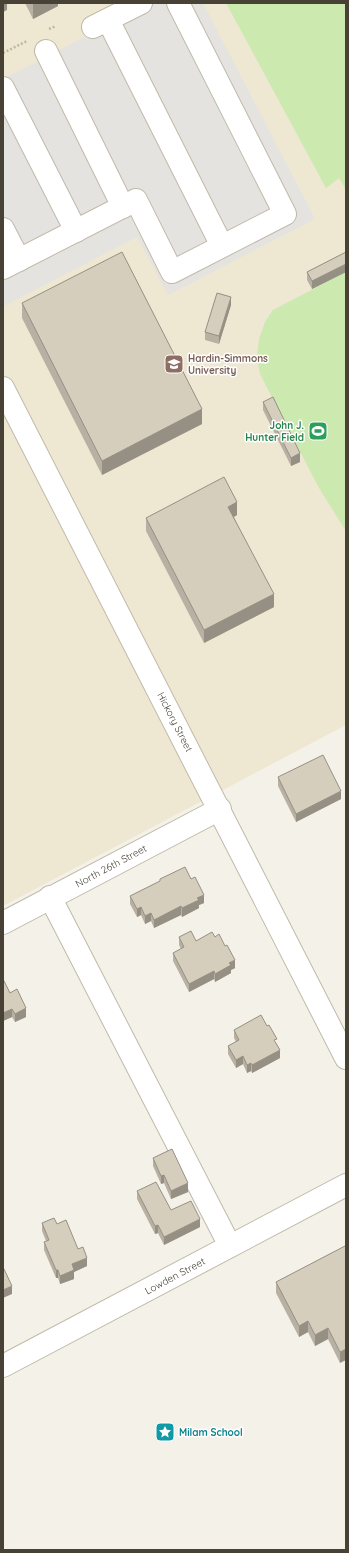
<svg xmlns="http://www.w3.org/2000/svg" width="349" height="1553" font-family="Quicksand,sans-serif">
	<rect width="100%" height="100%" fill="#f4f1e8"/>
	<path fill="#eee7d2" d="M3 3H346V725L3 906Z"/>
	<g fill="#cce9b0">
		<path d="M226 3H346V190L339 178 326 188Z"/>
		<path d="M346 272V531L319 488 260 374 257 358 259 339 265 322 273 310Z"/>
	</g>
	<path fill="#e5e3e0" d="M150 3H203L315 219 168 295 137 237 4 306 3 79Z"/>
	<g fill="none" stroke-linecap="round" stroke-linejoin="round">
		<defs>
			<g id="minor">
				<path d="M108 20 222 246"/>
				<path d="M93 27 141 3"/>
				<path d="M46 51 123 207"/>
				<path d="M3 88 76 231"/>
				<path d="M3 229 19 260"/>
				<path d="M3 268 136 200 172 272 285 214 178 3"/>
				<path d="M3 388 346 1058"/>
				<path d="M50 897 230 1246"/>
				<path d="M3 923 220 809"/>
				<path d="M3 1366 346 1185"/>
			</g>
		</defs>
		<use href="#minor" stroke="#c0baaa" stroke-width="24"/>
		<g stroke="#c2b79b" stroke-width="2.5" stroke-dasharray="2 2" stroke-linecap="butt">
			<path d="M49 29 56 26"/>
			<path d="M3 53 27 41"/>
		</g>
		<use href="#minor" stroke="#fff" stroke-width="22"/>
	</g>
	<g fill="#b8b1a3">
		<path d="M25 3H58V6L33 19Z"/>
		<path d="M346 252V272L312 289 307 280V272Z"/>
		<path d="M22 303 202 424 102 475 22 318Z"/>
		<path d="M231 305 219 344 205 340V332Z"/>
		<path d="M263 402 300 462 291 466 263 410Z"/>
		<path d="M237 515 234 517 274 607 204 643 146 531V518Z"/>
		<path d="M278 777 341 799 296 822 278 786Z"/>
		<path d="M160 879 204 903 199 905V908L182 917 181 915 154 928 151 921 145 924 141 915 137 917 130 904V896L160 881Z"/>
		<path d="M179 937 196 941 215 937 235 968 231 970V973L215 982 214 979 189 992 173 961V953L181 949 179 945Z"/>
		<path d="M3 979 10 993 26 1017 15 1022 12 1017 3 1021Z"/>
		<path d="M234 1030 277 1044 280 1058 252 1073 251 1071 247 1073 243 1064 236 1068 228 1054V1046L236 1042 234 1038Z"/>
		<path d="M153 1158 188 1192 171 1199 164 1183 161 1184 153 1166Z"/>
		<path d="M137 1191 171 1210 200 1227 164 1245 158 1233 155 1234 137 1199Z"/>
		<path d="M42 1223 57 1224 78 1249 87 1266 74 1272V1279L60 1284 58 1278H56L44 1250V1242L46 1241 42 1231Z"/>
		<path d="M345 1246 340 1363 328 1339 315 1346 308 1332 299 1337 276 1293V1282Z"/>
	</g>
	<g fill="#969084">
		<path d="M3 3H7V10L3 12Z"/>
		<path d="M36 3H58V6L33 19V4Z"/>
		<path d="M346 264V272L312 289V281Z"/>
		<path d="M231 297V305L219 344V336Z"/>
		<path d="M202 409V424L102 475V461Z"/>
		<path d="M300 453V462L291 466V458Z"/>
		<path d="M237 502V515L228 520V507Z"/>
		<path d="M274 594V607L204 643V630Z"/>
		<path d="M341 791V799L296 822V814Z"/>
		<path d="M204 895V903L199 905V908L182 917V908L197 898Z"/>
		<path d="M181 906V915L154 928V920Z"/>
		<path d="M141 907V915L137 917V909Z"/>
		<path d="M151 913V921L145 924V916Z"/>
		<path d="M235 960V968L231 970V973L215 982V974L229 963Z"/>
		<path d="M214 971V979L189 992V984Z"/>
		<path d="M26 1008V1017L15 1022V1014Z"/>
		<path d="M12 1009V1017L3 1021V1013Z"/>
		<path d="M280 1050V1058L252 1073V1065Z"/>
		<path d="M243 1056V1064L236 1068V1060Z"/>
		<path d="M251 1063V1071L247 1073V1065Z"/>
		<path d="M164 1175V1183L161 1184V1176Z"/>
		<path d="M188 1183V1192L171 1199V1191Z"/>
		<path d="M200 1219V1227L164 1245V1237Z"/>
		<path d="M158 1225V1233L155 1234V1226Z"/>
		<path d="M87 1258V1266L74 1272V1279L60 1284V1276L72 1264Z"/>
		<rect x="56" y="1270" width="2" height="8"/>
		<path d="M12 1286V1294L3 1298V1290Z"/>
		<path d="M308 1321V1332L299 1337V1326Z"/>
		<path d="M328 1328V1339L315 1346V1335Z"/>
		<path d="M346 1349V1360L340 1363V1352Z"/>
	</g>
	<g fill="#d6cebd" stroke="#969084">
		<path d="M122 252 202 409 102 461 22 303Z"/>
		<path d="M346 252V264L312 281 307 272Z"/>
		<path d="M217 293 231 297 219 336 205 332Z"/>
		<path d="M273 397 300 453 291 458 263 402Z"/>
		<path d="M224 477 237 502 228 507 274 594 204 630 146 518Z"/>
		<path d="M323 755 341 791 296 814 278 777Z"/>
		<path d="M185 867 191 879 195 877 204 895 197 898 199 900 182 908 181 906 154 920 151 913 145 916 141 907 137 909 130 896 160 881V879Z"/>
		<path d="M191 931 196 941 212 932 215 937 219 934 225 946 227 945 235 960 229 963 231 965 215 974 214 971 189 984 173 953 184 947 179 937Z"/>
		<path d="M3 979 10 993 17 989 26 1008 15 1014 12 1009 3 1013Z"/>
		<path d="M261 1015 267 1026 269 1025 277 1039 274 1040 280 1050 252 1065 251 1063 247 1065 243 1056 236 1060 228 1046 239 1040 234 1030Z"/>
		<path d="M172 1149 188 1183 171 1191 164 1175 161 1176 153 1158Z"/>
		<path d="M156 1182 171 1210 191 1201 200 1219 164 1237 158 1225 155 1226 137 1191Z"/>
		<path d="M54 1218 57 1224 66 1220 78 1249 83 1247 87 1258 72 1264 74 1270 60 1276 58 1270H56L44 1242 49 1240 42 1223Z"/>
		<path d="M345 1246 346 1247V1349L340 1352 328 1328 315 1335 308 1321 299 1326 276 1282Z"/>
		<path d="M3 1267 12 1286 3 1290Z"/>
	</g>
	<defs>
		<symbol id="university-square" viewBox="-11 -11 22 22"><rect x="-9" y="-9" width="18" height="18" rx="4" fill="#8d6e63" stroke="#fff"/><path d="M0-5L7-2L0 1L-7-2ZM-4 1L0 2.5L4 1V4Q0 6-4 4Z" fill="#fff"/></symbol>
		<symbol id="stadium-square" viewBox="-11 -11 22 22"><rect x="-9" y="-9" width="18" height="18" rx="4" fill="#2e9e5b" stroke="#fff"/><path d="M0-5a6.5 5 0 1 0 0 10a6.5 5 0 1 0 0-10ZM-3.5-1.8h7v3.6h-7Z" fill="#fff"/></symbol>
		<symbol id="sight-square" viewBox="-11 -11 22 22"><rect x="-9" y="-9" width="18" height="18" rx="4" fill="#0f9aa8" stroke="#fff"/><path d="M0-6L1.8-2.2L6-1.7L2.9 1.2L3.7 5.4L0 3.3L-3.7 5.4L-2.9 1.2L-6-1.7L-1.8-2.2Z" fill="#fff"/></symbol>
	</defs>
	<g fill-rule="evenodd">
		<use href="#university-square" x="163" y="353" width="22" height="22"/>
		<use href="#stadium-square" x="307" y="420" width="22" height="22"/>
		<use href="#sight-square" x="154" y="1421" width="22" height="22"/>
	</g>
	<g text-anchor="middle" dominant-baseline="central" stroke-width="3" stroke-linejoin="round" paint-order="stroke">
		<g font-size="10" font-weight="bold" fill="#785e54" stroke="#fff" text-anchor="start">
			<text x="188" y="358">Hardin-Simmons<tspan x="188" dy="12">University</tspan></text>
		</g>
		<g font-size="10" font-weight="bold" fill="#27864d" stroke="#fff" text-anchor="end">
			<text x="304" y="425">John J.<tspan x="304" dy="12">Hunter Field</tspan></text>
		</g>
		<g font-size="10" fill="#484236" stroke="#fff">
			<text transform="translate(175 722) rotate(63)">Hickory Street</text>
			<text transform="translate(111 866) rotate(-28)">North 26th Street</text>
			<text transform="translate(175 1276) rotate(-28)">Lowden Street</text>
		</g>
		<g font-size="10" font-weight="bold" fill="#0d838f" stroke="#fff" text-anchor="start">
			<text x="179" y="1432">Milam School</text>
		</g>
	</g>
	<rect width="349" height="1553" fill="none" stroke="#484236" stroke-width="8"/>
</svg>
